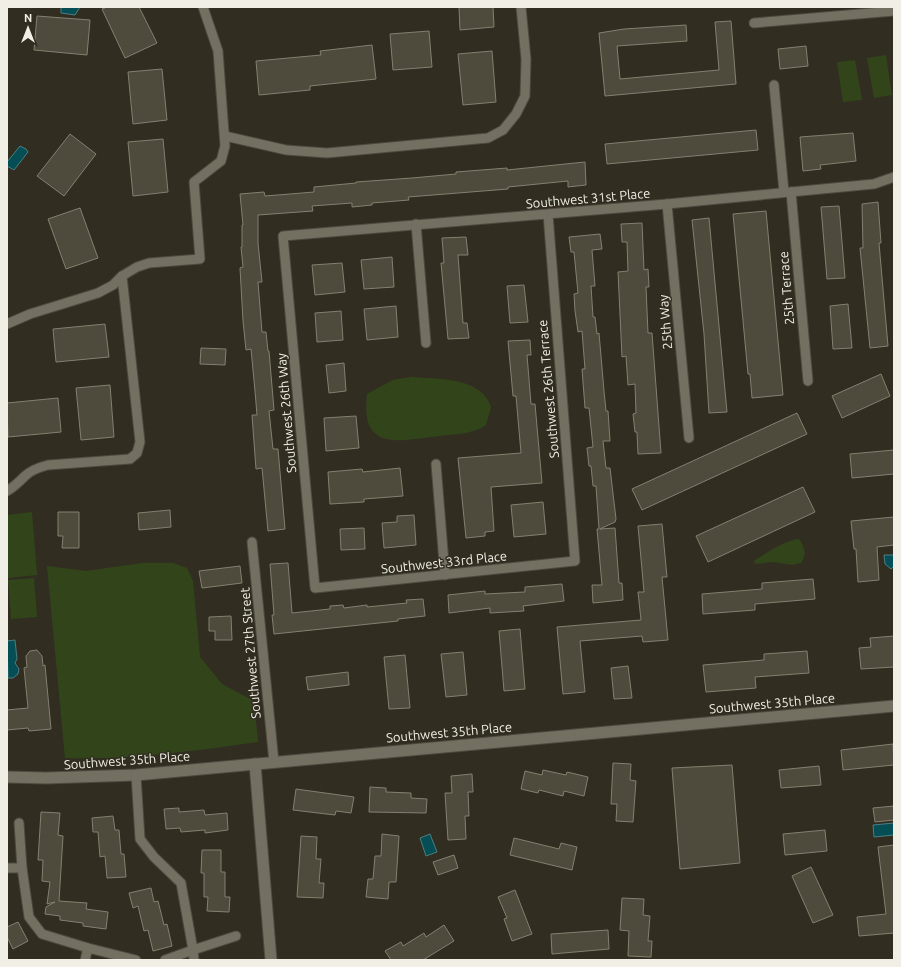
<svg xmlns="http://www.w3.org/2000/svg" width="901" height="967" font-family="Ubuntu,sans-serif">
	<rect width="100%" height="100%" fill="#312e21"/>
	<g fill="#32451a">
		<path d="M886 55 892 95 874 98 867 58Z"/>
		<path d="M855 60 862 100 843 102 837 62Z"/>
		<path d="M411 377C437 379 482 377 491 407L486 425C471 435 455 434 439 436 398 441 360 452 367 394L393 380Z"/>
		<path d="M32 512 37 575 7 578V515Z"/>
		<path d="M799 539C805 548 807 554 801 563L792 565 774 562 755 564 754 561C768 552 783 541 799 539Z"/>
		<path d="M142 563H173L187 568 193 581 200 657 222 684 254 701 258 742C194 751 130 760 65 758L47 566 86 571Z"/>
		<path d="M34 578 37 617 11 619 8 580Z"/>
	</g>
	<g fill="#064e56" stroke="#4c7e81">
		<path d="M61 7H80L75 15 61 13Z"/>
		<path d="M20 146 26 149 28 152 14 170 7 166V162Z"/>
		<path d="M884 555H894V566L891 569 885 564Z"/>
		<path d="M15 640 17 659 15 663 19 669 18 674 13 678H8L7 641Z"/>
		<path d="M894 823V835L874 837 873 825Z"/>
		<path d="M430 834 437 852 426 856 420 838Z"/>
	</g>
	<g fill="#4e4b3d" stroke="#838070">
		<path d="M107 7H139L157 43 125 58 102 9Z"/>
		<path d="M459 7H493L494 27 460 30Z"/>
		<path d="M37 16 90 20 87 55 34 50Z"/>
		<path d="M731 21 736 84 605 96 599 33 624 29 686 25 687 41 617 46 620 79 719 70 715 22Z"/>
		<path d="M429 31 432 67 393 70 390 34Z"/>
		<path d="M372 45 376 79 310 86V90L259 95 256 61 321 55 320 51Z"/>
		<path d="M806 46 808 66 780 69 778 49Z"/>
		<path d="M492 51 496 102 463 105 458 54Z"/>
		<path d="M162 69 167 120 133 124 128 72Z"/>
		<path d="M756 130 758 150 607 164 605 144Z"/>
		<path d="M853 133 856 161 820 165 821 169 803 171 800 137Z"/>
		<path d="M70 134 96 154 64 196 37 176Z"/>
		<path d="M163 139 168 192 133 196 128 142Z"/>
		<path d="M585 162 586 185 568 187V181L508 187V189L408 197 409 200 372 203V205L352 207V203L312 206 313 211 258 215V243L262 282H258L262 332H266L268 351H269L274 410 269 411 273 449H278L285 529 268 531 262 468 256 469 252 415H257L255 391 251 349 246 350 243 321 240 268 243 267 241 247H242V225H243L240 194 264 192 265 196 290 194 314 192V187L356 183V182L412 178 456 174V172L507 168V170Z"/>
		<path d="M878 202 881 243H879L888 346 870 348 860 248H863L862 204Z"/>
		<path d="M839 206 845 278 827 279 821 207Z"/>
		<path d="M80 208 98 258 66 269 48 219Z"/>
		<path d="M766 211 783 395 752 398 750 374H748L733 214Z"/>
		<path d="M709 218 727 412 709 413 704 334 692 220Z"/>
		<path d="M642 223 644 270 648 269 649 287H646L648 333H652L661 453 638 454 637 432H635L633 414 636 413 635 384 628 385 626 356 622 357 618 272 628 271 627 242H622L621 224Z"/>
		<path d="M600 234 602 249 592 250 595 286H591L593 317H595L597 334 599 333 604 391 606 411H608L610 441H603L606 468H610L616 519 615 522 600 529 615 528 619 583H622L623 600 593 603 592 585H602L597 529H599L596 486H593L591 466H589L587 448 593 447 589 408H585L582 369H585L582 331 578 332 575 311 574 294 578 293 574 252H571L569 237Z"/>
		<path d="M466 237 468 255H458L463 323H467L469 338 448 339 441 263H444L442 238Z"/>
		<path d="M392 257 394 287 364 289 361 260Z"/>
		<path d="M342 263 345 292 315 295 312 265Z"/>
		<path d="M524 285 528 322 510 323 507 286Z"/>
		<path d="M848 304 852 348 833 349 830 306Z"/>
		<path d="M396 306 398 337 367 340 364 309Z"/>
		<path d="M341 311 343 340 317 342 315 313Z"/>
		<path d="M105 324 109 357 56 362 53 329Z"/>
		<path d="M530 340 531 355H527L531 404H535L542 483 491 487 494 531 485 532V536L466 538 458 458 521 453 516 396H513L508 341Z"/>
		<path d="M201 348 226 349 225 365 200 364Z"/>
		<path d="M344 363 346 391 329 393 326 365Z"/>
		<path d="M881 374 890 396 842 418 832 396Z"/>
		<path d="M110 385 114 437 81 440 76 388Z"/>
		<path d="M58 398 61 432 8 437 7 403Z"/>
		<path d="M797 413 807 434 642 510 632 489Z"/>
		<path d="M356 416 359 448 326 451 324 418Z"/>
		<path d="M894 450V474L852 478 850 454Z"/>
		<path d="M400 468 403 496 364 499V502L330 504 328 472 362 469 363 472Z"/>
		<path d="M803 487 815 512 708 562 696 536Z"/>
		<path d="M543 502 546 534 514 537 511 505Z"/>
		<path d="M170 510 171 527 139 530 138 513Z"/>
		<path d="M58 512H79V548H62L63 536H58Z"/>
		<path d="M414 515 416 545 384 548 382 523 397 522V516Z"/>
		<path d="M894 517V545L877 547 879 580 858 582 856 549H854L851 521Z"/>
		<path d="M662 524 667 577H662L668 640 643 642 642 636 580 641 585 692 563 694 557 627 641 620 638 592H644L638 526Z"/>
		<path d="M364 528 365 549 341 550 340 529Z"/>
		<path d="M288 563 292 613 330 609V606L343 605 344 608 367 605V607L407 603 406 600 423 599 425 616 398 619V621L274 634 272 615H274L270 564Z"/>
		<path d="M240 566 242 583 202 588 199 571Z"/>
		<path d="M813 579 815 599 755 604V610L703 614 702 594 762 589V583Z"/>
		<path d="M562 584 564 601 523 606 524 611 490 613V608L449 613 448 595 485 591V594L525 592V587Z"/>
		<path d="M231 616 232 640H215V631H209V617Z"/>
		<path d="M520 629 525 689 504 691 499 631Z"/>
		<path d="M894 636V667L861 669 859 648 871 647 870 638Z"/>
		<path d="M37 650 42 656 43 666 45 665 51 729 29 731 28 728 7 730V710L28 708 24 668 27 667 26 656 30 651Z"/>
		<path d="M807 651 809 673 755 677 756 688 706 692 703 665 764 660V654Z"/>
		<path d="M463 652 467 695 446 697 441 654Z"/>
		<path d="M405 655 410 708 389 709 384 657Z"/>
		<path d="M628 666 632 698 614 699 611 668Z"/>
		<path d="M348 672 349 685 308 690 306 677Z"/>
		<path d="M893 744 894 765 843 770 841 750Z"/>
		<path d="M613 763 631 764 630 780 636 781 633 822 616 821 617 804H611Z"/>
		<path d="M732 765 740 863 680 869 672 768Z"/>
		<path d="M819 766 821 785 781 788 779 770Z"/>
		<path d="M543 770 566 775 567 772 588 777 584 796 564 791 563 796 539 790 538 793 521 789 525 771 542 775Z"/>
		<path d="M472 774 473 792H468L469 816H465L466 839 448 840 445 793H452L451 776Z"/>
		<path d="M370 787 386 788V792L411 793V798L427 799 426 813 369 812Z"/>
		<path d="M296 789 354 797 351 813 336 811 335 815 293 810Z"/>
		<path d="M894 806V820L875 822 873 808Z"/>
		<path d="M179 808V812L204 810 205 815 227 813 228 830 205 833V830L181 832 180 828 166 829 164 809Z"/>
		<path d="M41 812 60 813 58 835 63 836 59 901 87 903 86 909 108 912 106 929 83 926V923L60 920V916L45 914 46 907 55 902 47 904 50 882 42 881 43 860H38Z"/>
		<path d="M113 816 115 830H119L121 854H124L126 877 107 878 105 856 100 857 98 832H93L92 818Z"/>
		<path d="M825 830 827 851 785 855 783 834Z"/>
		<path d="M382 834 399 836 396 882H389L388 899 366 897 368 879H373L375 856H381Z"/>
		<path d="M301 836 317 837 316 859H321L319 883H324L323 898 297 897Z"/>
		<path d="M514 838 559 849 561 843 577 847 572 870 510 855Z"/>
		<path d="M894 845V933L859 936 857 917 886 914 878 847Z"/>
		<path d="M202 850H221V872H225V897H230L229 912 207 911 208 897H204V873H201Z"/>
		<path d="M454 855 458 868 438 875 433 862Z"/>
		<path d="M811 867 833 915 813 923 792 876Z"/>
		<path d="M151 888 154 902 158 901 164 925 167 924 172 946 153 951 148 930 144 931 138 906 133 908 129 893Z"/>
		<path d="M515 890 532 934 512 941 504 919 507 918 498 897Z"/>
		<path d="M622 898 644 899 643 915 650 916 648 941H652L651 957 628 956 629 931 620 930Z"/>
		<path d="M18 922 28 941 13 949 7 937V927Z"/>
		<path d="M444 925 454 941 423 960H391L385 951 401 942 403 946 424 933 426 937Z"/>
		<path d="M608 930 609 949 552 954 551 934Z"/>
	</g>
	<g fill="none" stroke-linecap="round" stroke-linejoin="round">
		<defs>
			<g id="minor">
				<path d="M754 23 894 11"/>
				<path d="M774 85 784 192"/>
				<path d="M225 136 286 150 327 153 488 138 503 130 516 114 525 96 526 59 521 7"/>
				<path d="M791 192 808 381"/>
				<path d="M667 204 689 438"/>
				<path d="M548 214 575 561 315 588 283 236 667 204 874 184 894 177"/>
				<path d="M416 224 426 343"/>
				<path d="M7 324 30 314 98 293 113 285 122 276 137 267 149 263 200 259 194 182 221 161 225 146 218 51 203 7"/>
				<path d="M436 464 445 575"/>
				<path d="M7 491C14 487 19 482 25 476 31 470 40 467 48 465L130 459 137 453 140 442 122 276"/>
				<path d="M252 542 274 762"/>
				<path d="M136 775 140 839 154 857 181 883 193 950 165 960"/>
				<path d="M19 823 22 868 29 917 42 934 88 948 136 960"/>
				<path d="M7 868H22"/>
				<path d="M85 960 88 948"/>
				<path d="M194 960 193 950 236 936"/>
			</g>
			<g id="tertiary">
				<path d="M255 764 271 960"/>
				<path d="M7 777 46 778 136 775 894 706"/>
			</g>
		</defs>
		<use href="#minor" stroke="#4d4a3f" stroke-width="11"/>
		<use href="#tertiary" stroke="#4d4a3f" stroke-width="13"/>
		<use href="#minor" stroke="#737061" stroke-width="9"/>
		<use href="#tertiary" stroke="#737061" stroke-width="11"/>
	</g>
	<g text-anchor="middle" dominant-baseline="central" stroke-width="3" stroke-linejoin="round" paint-order="stroke">
		<g font-size="13" fill="#f0eee5" stroke="#312e21">
			<text transform="translate(588 198) rotate(-5)">Southwest 31st Place</text>
			<text transform="translate(786 288) rotate(-95)">25th Terrace</text>
			<text transform="translate(665 322) rotate(-95)">25th Way</text>
			<text transform="translate(548 389) rotate(-95)">Southwest 26th Terrace</text>
			<text transform="translate(286 413) rotate(-95)">Southwest 26th Way</text>
			<text transform="translate(444 562) rotate(-6)">Southwest 33rd Place</text>
			<text transform="translate(250 653) rotate(-95)">Southwest 27th Street</text>
			<text transform="translate(772 703) rotate(-5)">Southwest 35th Place</text>
			<text transform="translate(449 732) rotate(-5)">Southwest 35th Place</text>
			<text transform="translate(127 760) rotate(-4)">Southwest 35th Place</text>
		</g>
	</g>
	<rect width="901" height="967" fill="none" stroke="#f0eee5" stroke-width="16"/>
	<g transform="translate(28 28)" stroke="#312e21" stroke-width="3" paint-order="stroke">
	<path d="M0-3L7 15L0 10L-7 15Z" fill="#f0eee5"/>
	<text y="-6" font-size="11" font-weight="bold" text-anchor="middle" fill="#f0eee5">N</text>
	</g>
</svg>
